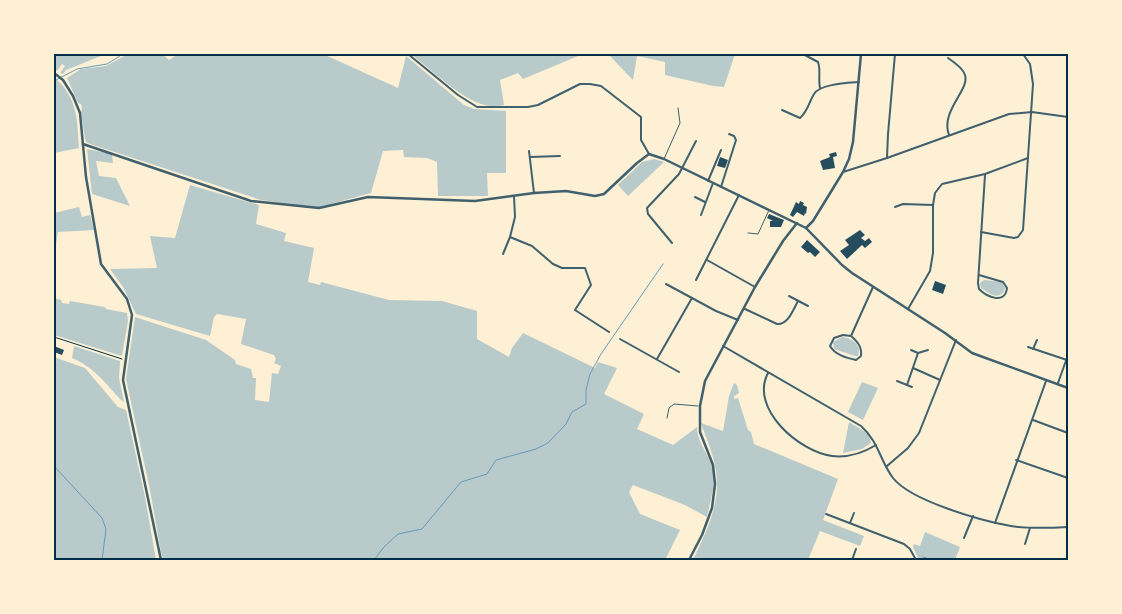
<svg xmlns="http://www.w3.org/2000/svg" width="1122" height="614" font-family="Rubik,sans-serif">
	<rect width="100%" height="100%" fill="#fdf0d5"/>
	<g fill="#b9caca">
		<path d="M54 54H106L66 70 63 74 60 73 65 66 62 64 57 71 54 68Z"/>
		<path d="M128 54H162L169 60 178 54H323L398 88 406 56 464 105 474 109 506 111V173H487L488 196H438L437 162 427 158 404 157 403 150 383 151 371 193 316 208 261 200 87 143 85 139 81 112 82 108 81 104 78 103 67 78 81 69 106 66Z"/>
		<path d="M411 54H579L578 56 523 79 518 73 500 80 504 105C498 106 491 107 485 105 462 100 430 69 411 54Z"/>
		<path d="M608 54H735L724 87 713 86 665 75V62L637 56 633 80Z"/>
		<path d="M54 77C78 98 77 119 79 148L54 153Z"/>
		<path d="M87 149 112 154 113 163 96 161 99 176 116 178 130 206 92 194Z"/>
		<path d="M654 159 664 162 628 196 618 185 642 162Z"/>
		<path d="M190 185 259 205 256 224 286 233 284 241 314 248 308 282 320 285 321 282 389 300 442 301 477 311V339L509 357 512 348 523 333 591 366 595 368 598 362 617 368 604 394 644 414 637 429 673 445 697 427C697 441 706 451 711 463 718 479 710 501 707 517L685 505 633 485 629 492 640 514 680 530 666 558 670 560H163L161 552 150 490 126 379 135 317 206 340 235 360 236 364 251 369 253 378H256L255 400 269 402 272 373 278 374 281 366 274 363 276 359 274 355 241 344 246 319 217 314 214 317 210 336 136 314 123 287 110 269 157 268 150 236 175 238Z"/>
		<path d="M79 207 82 217 90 215 94 230 58 232 54 258V213Z"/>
		<path d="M984 280 1002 282 1005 288 1004 292C996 300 989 293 981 288L980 283Z"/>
		<path d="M54 298 61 300 62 303 69 304 70 301 105 307 106 309 127 313 128 321 122 356 54 335Z"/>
		<path d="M842 337C852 338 862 345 858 356H855L834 349 833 342Z"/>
		<path d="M74 346 120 361 119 378 124 402 122 401C106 384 94 367 72 358Z"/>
		<path d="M54 357 85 368 118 407 126 410 145 497 156 560H54Z"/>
		<path d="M862 382 878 388 863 420 848 412Z"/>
		<path d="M734 383 737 385 739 393 734 396V399L738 398 748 430 751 432 754 444 838 479 823 520 864 536 860 546 820 531 808 560H693C706 532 721 504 716 471 714 455 706 438 701 423L723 431 729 396Z"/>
		<path d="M849 422C858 428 870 432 871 443L862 449 843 453Z"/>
		<path d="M925 532 960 547 955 560H919L913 547 914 544 920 546Z"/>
	</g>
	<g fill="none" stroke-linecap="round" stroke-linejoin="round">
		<g stroke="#669bbc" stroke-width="1">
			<path d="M54 83 56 80 77 69 107 64 123 54"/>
			<path d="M54 466 102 518 106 529 102 560"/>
			<path d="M923 557 932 560"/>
			<path d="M374 560 384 547 398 534 422 529 461 482 487 474 496 460 536 449 548 443 566 424 572 412 586 404V390L590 374 601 354 663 264"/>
		</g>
	</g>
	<g fill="#264d5e">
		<path d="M836 152 837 156 833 157 835 168 823 170 820 161 830 157 829 154Z"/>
		<path d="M720 157 728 160 725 168 717 166Z"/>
		<path d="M800 201 804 203 803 205 807 207 806 214 805 213 804 216 797 212 793 217 790 215 796 202 799 204Z"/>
		<path d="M769 214 784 220 781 227H770V221H773L767 218Z"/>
		<path d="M860 230 865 235 861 238 865 241 869 238 872 242 865 248 862 245 847 259 840 251 849 245 845 240Z"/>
		<path d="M807 240 820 252 815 257 810 252 808 253 801 247Z"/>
		<path d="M935 281 946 285 943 294 932 290Z"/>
		<path d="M54 346 64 350 62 355 54 352Z"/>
	</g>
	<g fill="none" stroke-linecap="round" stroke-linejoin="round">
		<path stroke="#003049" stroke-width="1" d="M54 337 122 359"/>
		<g stroke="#3f606c" stroke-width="1">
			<path d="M664 159 680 123 678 108"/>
			<path d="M748 233 758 234 769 210"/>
			<path d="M667 418 669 408 674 404 698 406"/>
		</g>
		<g stroke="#3f606c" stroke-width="2">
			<path d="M408 54 458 95 477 107H528L538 105 580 84H590L601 86 641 117V140L649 154"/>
			<path d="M803 54 818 62C821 70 818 79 820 88"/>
			<path d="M948 58C954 62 963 68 965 75 970 90 940 111 949 135"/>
			<path d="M782 110 800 118C808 111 809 102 814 94 820 84 847 83 859 82"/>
			<path d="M529 151 534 193"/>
			<path d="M530 157 560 156"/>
			<path d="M887 158 888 134 895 54"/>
			<path d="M843 172 887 158 1009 114 1032 112 1068 117"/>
			<path d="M708 181 721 150"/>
			<path d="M721 187 736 140 734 136 729 134"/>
			<path d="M514 196 515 217 510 237 532 246 553 264 562 268H585L591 285 575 310 609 332"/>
			<path d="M695 197 705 202"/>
			<path d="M895 207 903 204 933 205"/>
			<path d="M701 215 713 183"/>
			<path d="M981 232 1014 238 1018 237 1023 230 1033 84 1030 64 1023 54"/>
			<path d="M672 243 648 214 647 208 679 174 696 141"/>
			<path d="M503 254 510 237"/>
			<path d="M707 260 755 287"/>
			<path d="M979 275 1003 282 1007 288C1005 305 987 297 979 289L978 283 985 175"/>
			<path d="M696 280 739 195"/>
			<path d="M666 284 716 311 738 320"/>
			<path d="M789 296 808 306"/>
			<path d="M745 309 777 324C788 325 793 310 798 301"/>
			<path d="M908 309 930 271 933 253V205L935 193 942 184 985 174 1028 158"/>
			<path d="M851 336 843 335 834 338 830 346C835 355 847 358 856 360L861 356C862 347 858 342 851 336L873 287"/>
			<path d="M620 339 679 372"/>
			<path d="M723 346 861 426C879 442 880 461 893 478 911 501 982 521 1011 526 1030 529 1050 528 1068 527"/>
			<path d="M1028 347 1067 360"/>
			<path d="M1033 349 1037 340"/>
			<path d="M911 350 918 353"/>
			<path d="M657 359 692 298"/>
			<path d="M913 368 940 380"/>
			<path d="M768 373C749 409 800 452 832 456 849 458 863 453 876 445"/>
			<path d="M897 381 912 387"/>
			<path d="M1058 383 1068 355"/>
			<path d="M907 385 918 353 928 350"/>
			<path d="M1033 420 1068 433"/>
			<path d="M1016 460 1068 478"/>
			<path d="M887 466 908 448 919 433 956 340"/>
			<path d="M826 514 904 544 910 549 916 560"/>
			<path d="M850 523 854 513"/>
			<path d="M995 523 1046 381"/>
			<path d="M964 538 973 516"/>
			<path d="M1025 544 1030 528"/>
			<path d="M852 560 856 549"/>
		</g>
		<g stroke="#3f606c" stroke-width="2.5">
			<path d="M54 73 63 80 73 96 80 113 86 177 101 264 127 299 132 315 123 380 161 560"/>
			<path d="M83 144 251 201 319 208 368 197 475 201 534 193 566 191 595 196 604 194 637 163 649 154 664 159 806 228 842 265 852 273 945 333 972 353 1068 388"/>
			<path d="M806 228 813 221 843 172 849 159 853 142 861 54"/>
			<path d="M689 560 702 535 712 508 715 484 713 465 700 432V406L705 381 755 287 783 241 797 223"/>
		</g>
	</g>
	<rect width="1122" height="614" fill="none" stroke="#fdf0d5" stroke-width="110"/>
	<rect x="55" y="55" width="1012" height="504" fill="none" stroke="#003049" stroke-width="2"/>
</svg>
